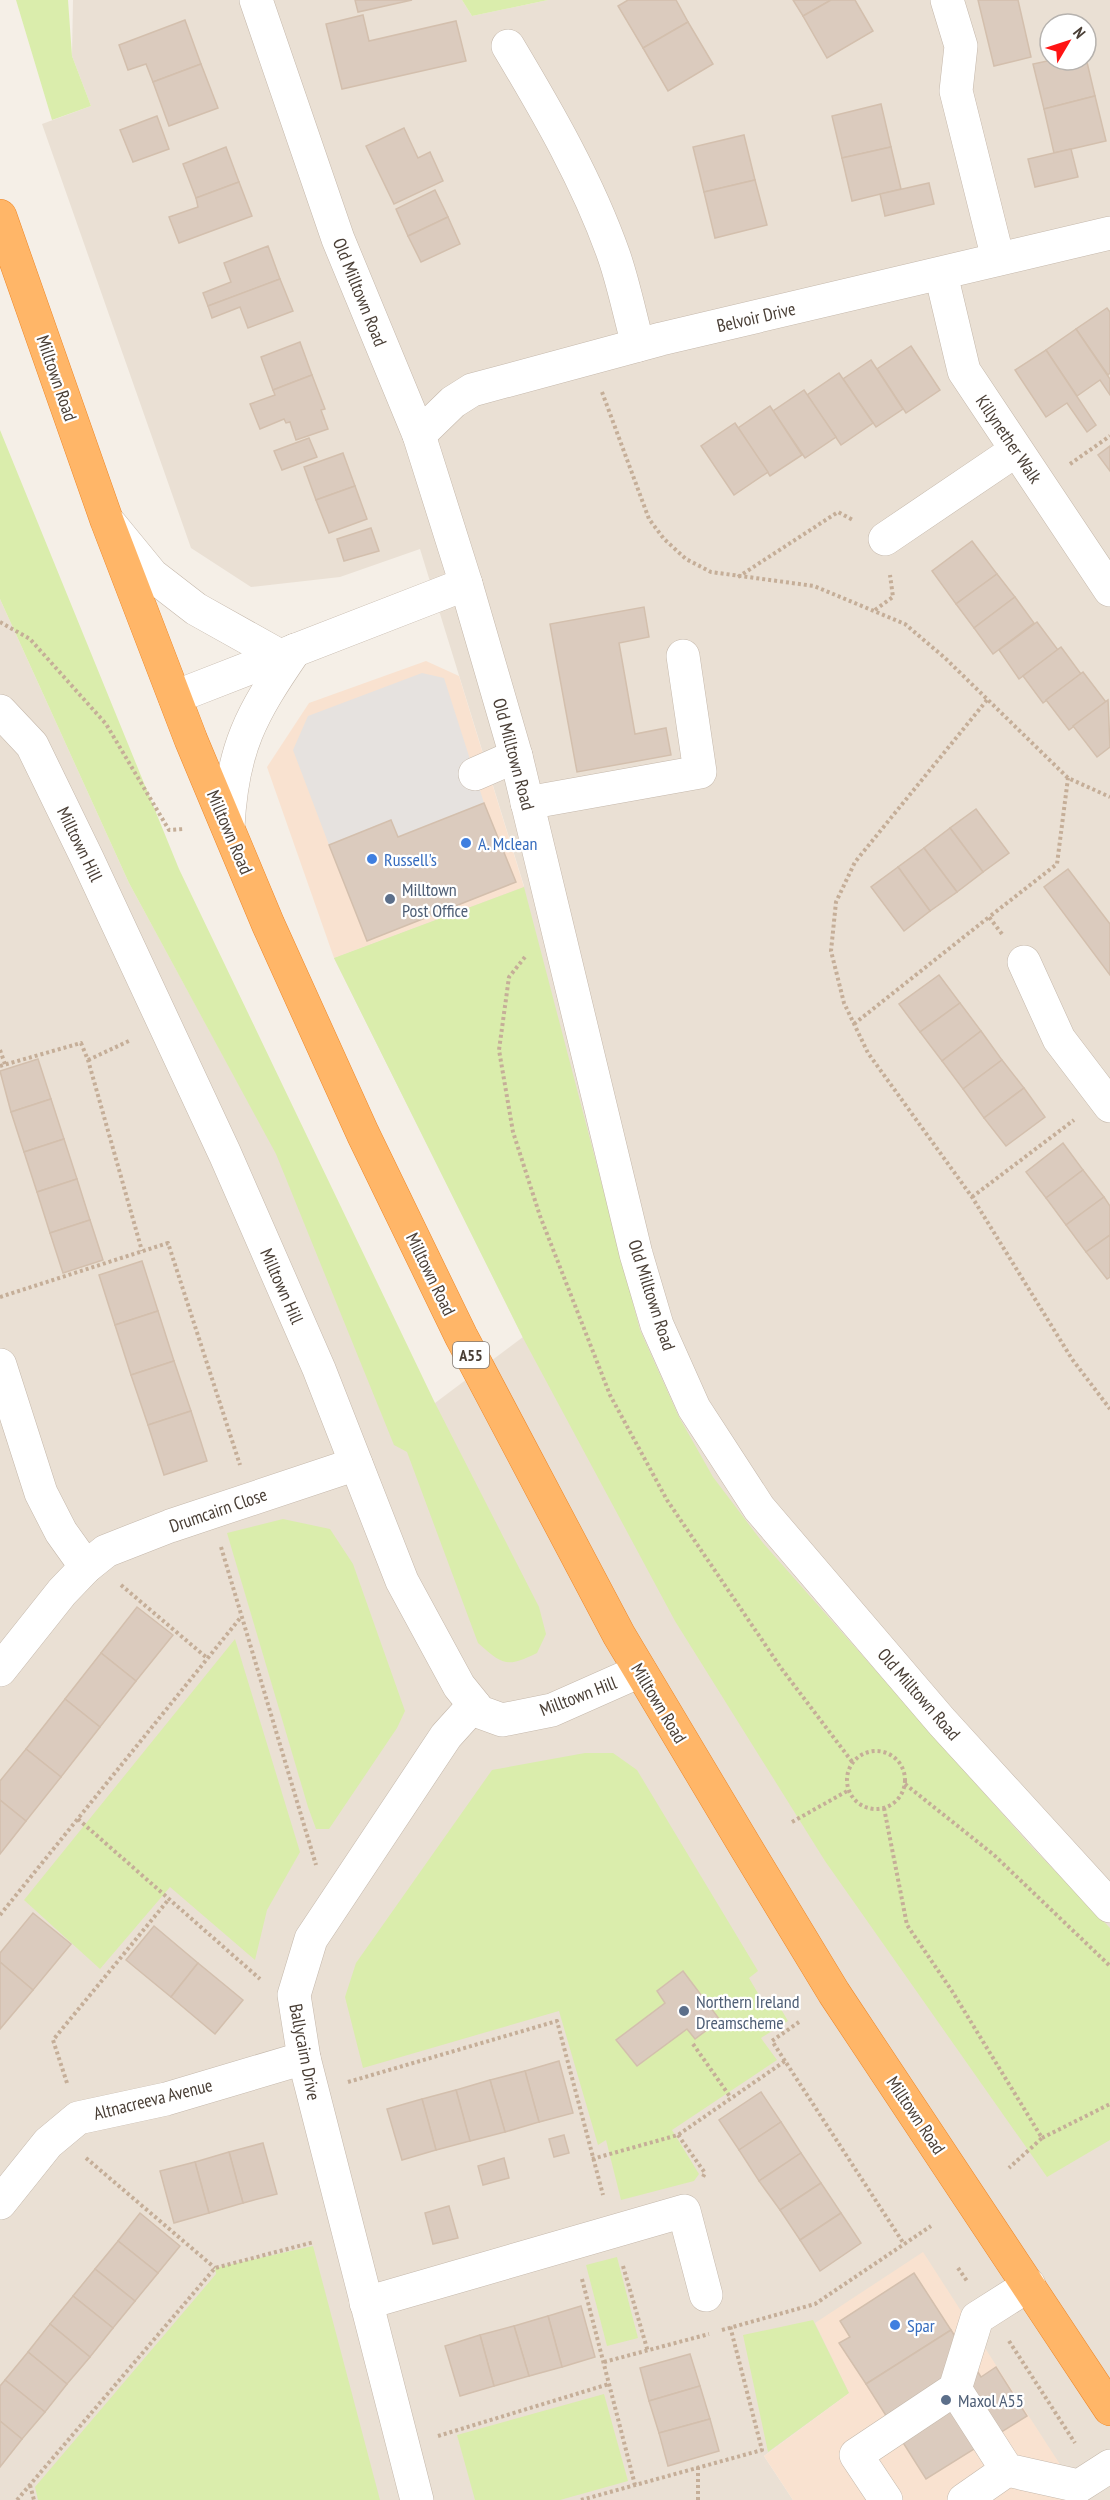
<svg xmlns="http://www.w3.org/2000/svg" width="1110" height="2500" font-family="'PT Sans Narrow',sans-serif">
	<rect width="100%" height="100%" fill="#f5efe7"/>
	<path fill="#eae0d4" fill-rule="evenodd" d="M73 0H462L472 16 548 0H1110V2500H1083L849 2393 764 2456 793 2500H0V599L129 883 419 1415 523 1337 334 958 524 886 420 549 340 577 251 587 191 548 42 124 91 106 72 56ZM1050 24H1086V60H1050Z"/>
	<g fill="#f9e2d0">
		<path d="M426 661 459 676 524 887 334 958 267 767 309 703Z"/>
		<path d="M923 2252 1083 2500H793L764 2456 849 2393 815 2323Z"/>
	</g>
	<g fill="#daedac">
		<path d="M16 0H68L72 56 91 106 52 120Z"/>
		<path d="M462 0H548L472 16Z"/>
		<path d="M0 430 179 869 435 1403 539 1607 546 1634 537 1653C506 1668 503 1665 478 1643L407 1452 394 1445 276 1154 129 883 0 599Z"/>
		<path d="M524 887 640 1330 679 1417 713 1477 763 1543 1029 1844 1110 1928V2140L1047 2177 825 1861 675 1621 523 1338 334 958Z"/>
		<path d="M283 1519 330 1529 353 1564 405 1711 397 1728 329 1829H316L308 1807 227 1533Z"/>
		<path d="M235 1639 300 1852 267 1910 255 1960 170 1887 100 1969 24 1900Z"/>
		<path d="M585 1753H613L637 1770 758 1971 749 1978 763 2002 774 1997 788 2021 761 2038 777 2060 672 2130 699 2174 694 2181 621 2200 606 2140 598 2145 559 2011 363 2068 345 1997 356 1963 492 1770Z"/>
		<path d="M313 2246 380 2500H38L35 2487 216 2274 215 2268Z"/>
		<path d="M617 2257 638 2338 607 2346 586 2265Z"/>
		<path d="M813 2320 849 2393 768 2452 743 2335Z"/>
		<path d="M604 2394 628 2481 560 2500H475L457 2435Z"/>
	</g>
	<path fill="#e6e2df" d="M422 673 444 678 484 803 398 837 391 820 329 845 293 750 308 716Z"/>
	<g fill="#dbcbbe" stroke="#d3bfad" stroke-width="1.5">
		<path d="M355 0H412L358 12Z"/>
		<path d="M628 0H676L688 22 643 48 618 6Z"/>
		<path d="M793 0H831L803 16Z"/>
		<path d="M831 0H855L873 31 827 58 803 16Z"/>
		<path d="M978 0H1018L1031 57 994 66Z"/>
		<path d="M363 15 369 41 456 21 466 61 342 89 326 24Z"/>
		<path d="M185 20 201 64 153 82 146 64 128 70 119 45Z"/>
		<path d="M688 22 713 64 668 91 643 48Z"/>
		<path d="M1086 58 1095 96 1044 109 1033 64 1052 60Z"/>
		<path d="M201 64 218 108 169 126 153 82Z"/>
		<path d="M1095 96 1106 141 1054 153 1044 109Z"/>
		<path d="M881 104 891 147 842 158 832 116Z"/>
		<path d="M157 116 169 149 133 162 120 130Z"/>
		<path d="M404 128 418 158 430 152 443 181 394 204 366 146Z"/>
		<path d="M744 135 755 180 704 192 693 147Z"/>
		<path d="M226 147 239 182 196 198 183 164Z"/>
		<path d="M891 147 901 189 852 201 842 158Z"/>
		<path d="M1071 149 1078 177 1035 187 1028 159Z"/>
		<path d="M755 180 767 225 715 238 704 192Z"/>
		<path d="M239 182 252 216 179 243 169 217 198 207 196 198Z"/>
		<path d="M929 183 934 204 885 216 880 194Z"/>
		<path d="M435 190 448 217 408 236 396 209Z"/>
		<path d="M448 217 460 244 421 262 408 236Z"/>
		<path d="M268 246 280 279 208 306 203 293 231 282 224 263Z"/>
		<path d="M280 279 293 311 248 328 240 307 212 318 208 306Z"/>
		<path d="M1107 308 1110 312V373L1108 375 1076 329Z"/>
		<path d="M1076 329 1110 379V395L1100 380 1077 396 1046 350Z"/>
		<path d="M300 342 312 375 273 390 261 357Z"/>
		<path d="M911 346 940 390 906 413 877 369Z"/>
		<path d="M1046 350 1096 425 1087 432 1067 403 1046 417 1015 370Z"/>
		<path d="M871 360 903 409 876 427 843 379Z"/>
		<path d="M839 373 873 423 841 445 807 395Z"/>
		<path d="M312 375 325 409 321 410 328 429 296 440 290 422 286 423 284 419 260 429 250 404 275 395 273 390Z"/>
		<path d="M804 390 836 437 805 458 773 411Z"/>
		<path d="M770 406 802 455 770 476 738 428Z"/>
		<path d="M735 423 768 472 734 495 701 446Z"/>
		<path d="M309 438 317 457 282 470 274 451Z"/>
		<path d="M1110 446V471L1098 455Z"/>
		<path d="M343 453 355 486 316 500 304 467Z"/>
		<path d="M355 486 367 519 329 533 316 500Z"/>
		<path d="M371 528 379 551 344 561 337 539Z"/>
		<path d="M972 541 997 574 956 604 932 571Z"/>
		<path d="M997 574 1015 597 974 628 956 604Z"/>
		<path d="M1015 597 1034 623 993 654 974 628Z"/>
		<path d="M644 607 649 637 619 643 635 734 666 728 671 755 577 772 550 624Z"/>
		<path d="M1037 622 1058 650 1019 679 999 650Z"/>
		<path d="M1061 647 1081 674 1043 703 1023 676Z"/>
		<path d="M1083 672 1106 702 1069 730 1046 700Z"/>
		<path d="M1108 700 1110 747 1097 757 1073 726Z"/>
		<path d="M484 803 516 882 367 941 329 845 391 820 398 837Z"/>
		<path d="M976 809 1009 853 983 872 950 828Z"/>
		<path d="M950 828 983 872 957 892 924 848Z"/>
		<path d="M924 848 957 892 930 911 898 867Z"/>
		<path d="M898 867 930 911 904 931 871 887Z"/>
		<path d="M1068 869 1110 924V975L1044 887Z"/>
		<path d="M939 975 960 1003 920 1032 899 1004Z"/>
		<path d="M960 1003 981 1031 942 1061 920 1032Z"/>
		<path d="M981 1031 1002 1060 963 1089 942 1061Z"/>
		<path d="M38 1059 51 1099 11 1112 0 1071Z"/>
		<path d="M1002 1060 1024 1088 984 1118 963 1089Z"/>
		<path d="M1024 1088 1045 1117 1006 1146 984 1118Z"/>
		<path d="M51 1099 64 1139 24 1152 11 1112Z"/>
		<path d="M64 1139 77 1179 37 1192 24 1152Z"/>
		<path d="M1063 1143 1083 1170 1046 1198 1026 1172Z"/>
		<path d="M1083 1170 1104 1197 1066 1225 1046 1198Z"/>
		<path d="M77 1179 90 1220 50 1233 37 1192Z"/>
		<path d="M1104 1197 1110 1206V1235L1086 1252 1066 1225Z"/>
		<path d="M90 1220 103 1260 63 1273 50 1233Z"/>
		<path d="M1110 1235V1277L1107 1279 1086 1252Z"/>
		<path d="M142 1261 158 1311 115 1325 99 1275Z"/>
		<path d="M158 1311 174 1361 131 1375 115 1325Z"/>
		<path d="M174 1361 191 1411 148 1425 131 1375Z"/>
		<path d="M191 1411 207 1461 164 1475 148 1425Z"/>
		<path d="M137 1607 173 1635 136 1681 101 1653Z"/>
		<path d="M101 1653 136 1681 100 1727 65 1699Z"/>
		<path d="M65 1699 100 1727 61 1777 26 1749Z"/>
		<path d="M26 1749 61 1777 26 1821 0 1800V1781Z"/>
		<path d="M0 1800 26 1821 0 1854Z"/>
		<path d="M33 1913 71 1944 33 1990 0 1962V1953Z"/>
		<path d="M154 1926 198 1963 171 1997 126 1960Z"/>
		<path d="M0 1962 33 1990 0 2029Z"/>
		<path d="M198 1963 243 2000 215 2034 171 1997Z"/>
		<path d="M683 1971 720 2020 695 2039 687 2029 637 2066 616 2040 665 2003 657 1991Z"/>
		<path d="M559 2061 573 2113 539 2122 525 2071Z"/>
		<path d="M525 2071 539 2122 505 2132 490 2080Z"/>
		<path d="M490 2080 505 2132 470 2141 456 2090Z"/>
		<path d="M456 2090 470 2141 436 2150 422 2099Z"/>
		<path d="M761 2092 781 2122 739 2150 719 2120Z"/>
		<path d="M422 2099 436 2150 402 2160 387 2109Z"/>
		<path d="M781 2122 801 2153 759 2181 739 2150Z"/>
		<path d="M564 2135 569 2153 554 2157 549 2139Z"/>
		<path d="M263 2143 277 2194 243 2203 229 2152Z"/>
		<path d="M229 2152 243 2203 209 2213 195 2162Z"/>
		<path d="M801 2153 821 2183 780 2210 759 2181Z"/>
		<path d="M504 2158 509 2178 483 2185 478 2166Z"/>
		<path d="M195 2162 209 2213 174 2223 160 2171Z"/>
		<path d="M821 2183 841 2213 800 2240 780 2210Z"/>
		<path d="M449 2206 458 2238 433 2244 425 2213Z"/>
		<path d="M140 2213 180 2246 158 2273 118 2241Z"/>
		<path d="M841 2213 861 2243 820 2271 800 2240Z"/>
		<path d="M118 2241 158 2273 135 2301 95 2269Z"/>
		<path d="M95 2269 135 2301 113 2328 73 2296Z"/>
		<path d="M914 2273 951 2330 866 2384 839 2343 850 2337 840 2321Z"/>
		<path d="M73 2296 113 2328 90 2357 50 2324Z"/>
		<path d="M581 2306 595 2357 562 2367 548 2316Z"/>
		<path d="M548 2316 562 2367 529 2376 514 2326Z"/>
		<path d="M50 2324 90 2357 67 2384 28 2352Z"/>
		<path d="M514 2326 529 2376 494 2386 480 2335Z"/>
		<path d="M951 2330 981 2377 996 2367 1027 2416 926 2479 866 2384Z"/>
		<path d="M480 2335 494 2386 460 2396 445 2346Z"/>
		<path d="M28 2352 67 2384 45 2412 5 2380Z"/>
		<path d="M690 2354 700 2386 649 2401 640 2368Z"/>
		<path d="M5 2380 45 2412 22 2439 0 2421V2386Z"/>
		<path d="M700 2386 710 2419 659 2433 649 2401Z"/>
		<path d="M710 2419 719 2451 668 2466 659 2433Z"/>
		<path d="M0 2421 22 2439 0 2467Z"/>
	</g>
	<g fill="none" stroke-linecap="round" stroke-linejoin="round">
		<defs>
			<g id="minor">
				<path d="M256 0 338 239 419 435 466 584 516 756 636 1254 657 1325 694 1408 759 1508 942 1722 1110 1906"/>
				<path d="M947 0 961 46 956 91 998 259"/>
				<path d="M508 46C548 113 588 182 614 256 624 285 630 316 638 345"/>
				<path d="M941 274 964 371 1110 590"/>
				<path d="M419 435 453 402 472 390 661 339 1110 233"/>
				<path d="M111 525 152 575 196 609 280 656"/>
				<path d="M885 539 1015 451"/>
				<path d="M175 697 466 584"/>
				<path d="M0 711 32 745 87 858 225 1154 319 1369 402 1581 459 1686 480 1712 502 1720 552 1710 640 1671"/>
				<path d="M475 774 516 756"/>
				<path d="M527 803 700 772 683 656"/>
				<path d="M228 827C232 748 251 714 295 650"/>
				<path d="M1024 962 1059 1039 1110 1106"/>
				<path d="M0 1365 41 1493 61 1532 86 1567"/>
				<path d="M0 1670 62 1592 86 1567 106 1551 170 1526 356 1464"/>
				<path d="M0 2203 48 2143 78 2118 166 2099 304 2058"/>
				<path d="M1029 2285 977 2318 955 2389 1007 2470 1079 2486 1110 2466"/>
				<path d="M366 2303 684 2211 706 2295"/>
				<path d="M417 2500 304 2058 294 1995 311 1939 446 1736 474 1705"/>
				<path d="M886 2500 856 2455 955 2389"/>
				<path d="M964 2500 1007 2470"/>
			</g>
			<path id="highway" d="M0 216 107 521 191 740 268 924 363 1134 461 1336 619 1635 745 1846 834 1993 1110 2409"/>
		</defs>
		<use href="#minor" stroke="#c5b8ab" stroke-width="34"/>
		<use href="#highway" stroke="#ed8729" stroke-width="34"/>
		<g stroke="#c5ae98" stroke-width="4" stroke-dasharray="3 3" stroke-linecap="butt">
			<path d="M602 392 649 519 664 539 686 559 711 572 814 586 905 624 945 658 1068 778 1110 797"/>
			<path d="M1070 464 1110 436"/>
			<path d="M738 577 838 512 853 520"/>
			<path d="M875 610 893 597 890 575"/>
			<path d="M0 622 30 639 106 724 169 830 184 829"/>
			<path d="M987 700 855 862 836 902 831 951 844 1003 868 1053 972 1197 1072 1359 1110 1409"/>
			<path d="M1002 934 989 917 1057 864 1068 778"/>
			<path d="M525 957 509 977 499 1050 513 1132 540 1216 610 1395 667 1500 781 1668 853 1763"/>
			<path d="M854 1024 989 917"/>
			<path d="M0 1050 5 1064"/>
			<path d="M88 1060 131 1040"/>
			<path d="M0 1066 81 1043 88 1060 142 1251"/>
			<path d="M972 1197 1074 1120"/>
			<path d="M0 1297 168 1243 240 1465"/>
			<path d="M221 1547 316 1865"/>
			<path d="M121 1585 207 1658"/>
			<circle cx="876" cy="1780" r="29"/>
			<path d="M905 1784 994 1855 1110 1966"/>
			<path d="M884 1808 907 1925 952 1991 1042 2138 1009 2168"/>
			<path d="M78 1819 260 1979"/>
			<path d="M792 1822 849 1790"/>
			<path d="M0 1915 241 1617"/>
			<path d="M693 2044 731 2098"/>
			<path d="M785 2061 772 2041 799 2022"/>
			<path d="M348 2082 557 2021 603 2195"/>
			<path d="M67 2083 53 2040 169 1899"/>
			<path d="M678 2135 705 2173 702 2179"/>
			<path d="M1042 2138 1110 2104"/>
			<path d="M86 2158 215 2268"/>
			<path d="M592 2159 678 2135 785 2061 904 2244"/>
			<path d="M623 2266 648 2352"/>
			<path d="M958 2268 967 2281"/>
			<path d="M582 2279 635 2485"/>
			<path d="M722 2330 815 2304 931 2226"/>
			<path d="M1009 2341 1075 2443"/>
			<path d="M604 2362 709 2334"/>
			<path d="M438 2436 609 2384"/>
			<path d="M30 2485 34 2500"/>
			<path d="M17 2500 215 2268 314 2242"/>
			<path d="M581 2500 762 2450 730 2326"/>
			<path d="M698 2500V2467"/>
		</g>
		<use href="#minor" stroke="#fff" stroke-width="33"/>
		<use href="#highway" stroke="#ffb668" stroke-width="33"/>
	</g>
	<g fill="#3f7fe0" stroke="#fff" stroke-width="2">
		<circle cx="466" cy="843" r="6"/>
		<circle cx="372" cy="859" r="6"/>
		<circle cx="895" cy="2325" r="6"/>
	</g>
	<g fill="#5c6f8a" stroke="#fff" stroke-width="2">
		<circle cx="390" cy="899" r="6"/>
		<circle cx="684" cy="2011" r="6"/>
		<circle cx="946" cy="2400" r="6"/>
	</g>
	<g text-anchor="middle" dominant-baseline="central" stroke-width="4.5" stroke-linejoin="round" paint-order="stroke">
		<rect fill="#fff" stroke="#807872" stroke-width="1.5" x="453" y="1342" width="36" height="26" rx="4.5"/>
		<g font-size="16" font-weight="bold" fill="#493e35">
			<text x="471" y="1355">A55</text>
		</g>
		<g font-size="18" fill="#493e35" stroke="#fff">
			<text transform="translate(360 292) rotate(68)">Old Milltown Road</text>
			<text transform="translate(756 317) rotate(-13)">Belvoir Drive</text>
			<text transform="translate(57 378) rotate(71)">Milltown Road</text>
			<text transform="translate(1009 439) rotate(56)">Killynether Walk</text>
			<text transform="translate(514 754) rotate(75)">Old Milltown Road</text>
			<text transform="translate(230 832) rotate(67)">Milltown Road</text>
			<text transform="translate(80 844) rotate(64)">Milltown Hill</text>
			<text transform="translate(431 1274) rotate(64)">Milltown Road</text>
			<text transform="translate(282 1286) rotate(66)">Milltown Hill</text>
			<text transform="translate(652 1295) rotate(72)">Old Milltown Road</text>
			<text transform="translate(218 1510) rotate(-19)">Drumcairn Close</text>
			<text transform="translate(919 1694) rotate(49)">Old Milltown Road</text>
			<text transform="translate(578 1696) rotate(-21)">Milltown Hill</text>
			<text transform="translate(659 1703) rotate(59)">Milltown Road</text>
			<text transform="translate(305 2052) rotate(79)">Ballycairn Drive</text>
			<text transform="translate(153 2099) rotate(-14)">Altnacreeva Avenue</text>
			<text transform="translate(916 2115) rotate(56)">Milltown Road</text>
		</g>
		<g font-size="18" fill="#366cbe" stroke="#fff" text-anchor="start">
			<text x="478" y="843">A. Mclean</text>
			<text x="384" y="859">Russell's</text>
			<text x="907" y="2325">Spar</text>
		</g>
		<g font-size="18" fill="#4e5e75" stroke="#fff" text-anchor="start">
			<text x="402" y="889">Milltown<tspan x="402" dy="21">Post Office</tspan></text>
			<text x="696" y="2001">Northern Ireland<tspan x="696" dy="21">Dreamscheme</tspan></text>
			<text x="958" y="2400">Maxol A55</text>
		</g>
	</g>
	<g transform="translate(1068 42) rotate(51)"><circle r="28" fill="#ffffff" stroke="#b6b2ae" stroke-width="1.5"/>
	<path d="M0-4.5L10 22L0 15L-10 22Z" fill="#ff1414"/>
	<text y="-9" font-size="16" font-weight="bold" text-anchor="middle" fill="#493e35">N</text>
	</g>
</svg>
